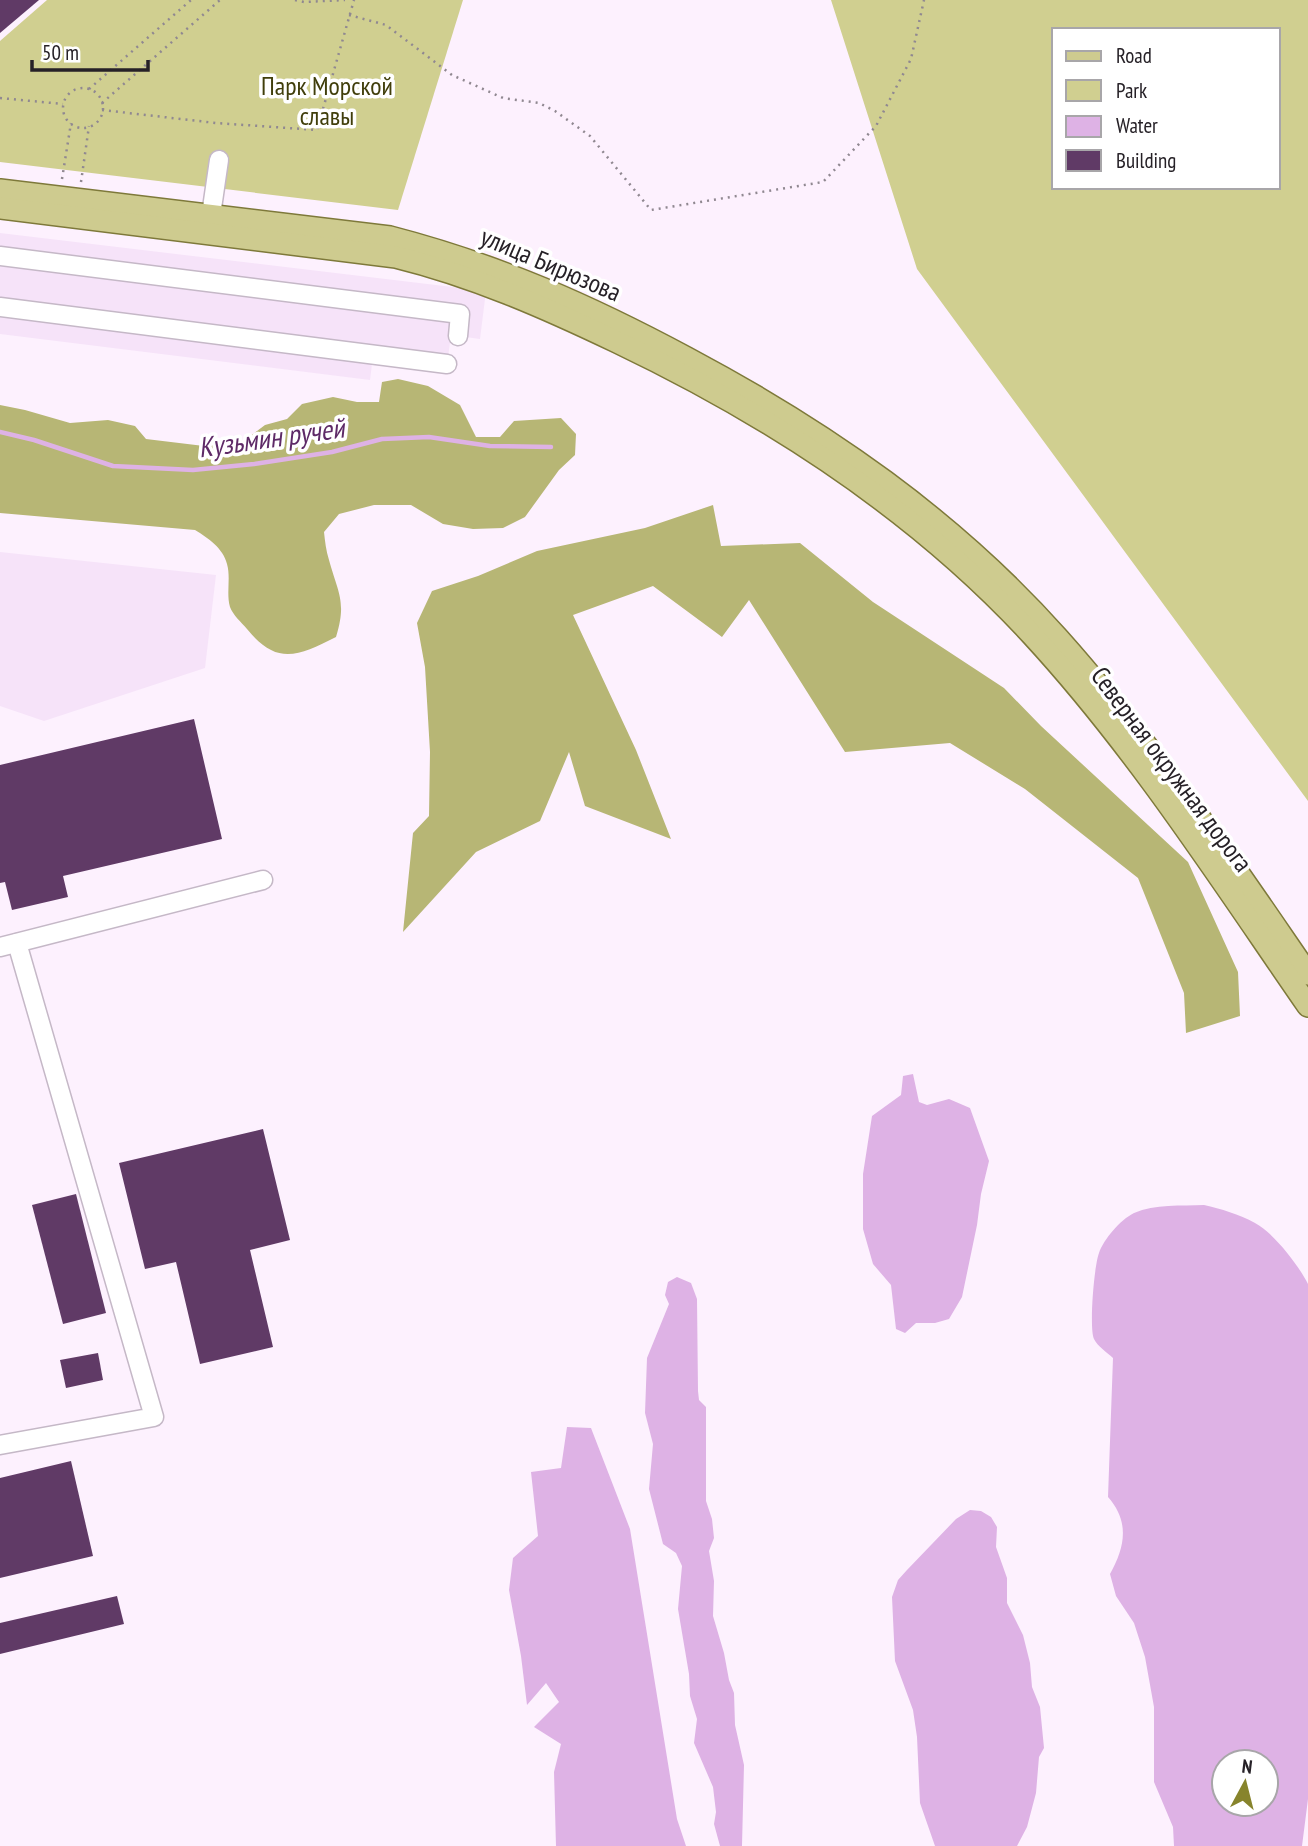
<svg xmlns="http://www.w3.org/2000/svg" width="1308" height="1846" font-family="'PT Sans Narrow',sans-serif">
	<rect width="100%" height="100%" fill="#fdf1fe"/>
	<g fill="#f6e3f9">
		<path d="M0 233 486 291 480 339 451 335 447 364 373 356 370 380 0 334Z"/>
		<path d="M0 552 216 575 205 668 44 721 0 706Z"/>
	</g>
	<g fill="#d0cf90" fill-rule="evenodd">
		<path d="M47 0H463L398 210 0 162V41Z"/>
		<path d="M831 0H1308V801L917 269ZM1054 30H1278V187H1054Z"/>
	</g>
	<g fill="#b7b675">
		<path d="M398 379 428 386 460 405 476 437H500L514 421 561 418 576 434 575 455 559 470 525 517 503 528 473 529 443 524 411 505H374L339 514 324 532C325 541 326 551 329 560 338 593 347 601 336 637 298 656 277 666 247 629 241 622 233 615 230 607 226 593 231 578 227 564 223 548 208 538 195 530L0 513V405L25 410 70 423 108 420 135 426 146 439 204 446 245 440 265 425 287 419 302 404 333 397 357 402H379L382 382Z"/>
		<path d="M713 505 721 546 800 543 873 602 1004 688 1041 726 1188 862 1238 972 1240 1016 1186 1033 1184 993 1138 878 1025 789 950 743 845 752 749 600 722 637 653 586 573 615 636 750 671 839 585 806 569 752 540 821 476 852 403 932 413 833 429 816 430 752 425 667 417 623 432 591 478 576 537 551 645 528Z"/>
	</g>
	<g fill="#deb2e5" fill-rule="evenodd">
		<path d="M913 1074 919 1102 927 1105 949 1099 970 1108 989 1161 981 1194 977 1225 962 1297 949 1319 935 1323H916L905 1333 896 1329 891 1285 873 1264 863 1229V1174L872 1116 901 1095 903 1076Z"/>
		<path d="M1204 1205C1221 1209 1239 1214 1255 1223 1274 1233 1299 1266 1308 1284V1799L1302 1846H1174L1173 1827 1154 1782V1707L1145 1657 1134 1623 1116 1596 1110 1574C1125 1547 1130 1522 1108 1497L1113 1358C1108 1353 1097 1346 1094 1339 1089 1328 1094 1266 1099 1253 1104 1239 1120 1220 1134 1213 1155 1204 1181 1206 1204 1205ZM1266 1762V1804H1224V1762Z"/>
		<path d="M677 1277 691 1283 697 1299 698 1391 699 1400 706 1407V1501L712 1519 714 1538 709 1551 714 1581 713 1616 724 1653 729 1680 734 1693 735 1725 744 1765 742 1846H720L714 1824 716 1812 713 1787 694 1743 697 1719 690 1696 689 1674 678 1609 682 1566 676 1553 663 1544 649 1489 653 1444 645 1413 647 1358 669 1304 665 1295 668 1282Z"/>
		<path d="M567 1427 591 1428 630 1529 677 1819 686 1846H556L554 1772 561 1744 534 1727 559 1702 546 1683 527 1705 521 1656 509 1590 513 1558 538 1536 531 1472 561 1468Z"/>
		<path d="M970 1510 981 1511 991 1517 997 1527 996 1547 1007 1578V1603L1023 1635 1030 1663 1032 1687 1040 1707 1044 1748 1039 1757 1036 1793 1027 1827 1017 1846H935L920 1803 917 1737 913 1710 895 1661 892 1597 898 1580 907 1570 956 1519Z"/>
	</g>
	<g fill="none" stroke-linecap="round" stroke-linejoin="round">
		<path stroke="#deb2e5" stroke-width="4.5" d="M0 432 34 440 113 466 193 470 254 464 332 452 382 439 429 437 490 446 551 447"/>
	</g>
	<g fill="#603a66">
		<path d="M0 0H39L0 33Z"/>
		<path d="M194 719 222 839 63 876 68 897 12 910 5 882 0 883V765Z"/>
		<path d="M263 1129 290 1240 250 1250 273 1347 200 1364 176 1262 145 1269 119 1163Z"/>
		<path d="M76 1194 106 1313 63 1324 32 1205Z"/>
		<path d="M98 1353 103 1380 66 1388 60 1360Z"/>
		<path d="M71 1461 93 1556 0 1578V1478Z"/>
		<path d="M117 1596 124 1624 0 1654V1623Z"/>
	</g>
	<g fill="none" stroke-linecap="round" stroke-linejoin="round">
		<defs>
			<g id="minor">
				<path d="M211 215 219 160"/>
				<path d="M0 256 460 314 458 336"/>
				<path d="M0 307 447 364"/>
				<path d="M0 947 263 880"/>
				<path d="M0 1445 154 1417 17 943"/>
			</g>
			<g id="major">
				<path d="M0 190 390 237C498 265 590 306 687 358 826 432 953 520 1058 638 1151 742 1229 859 1308 974"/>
				<path d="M0 208 396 257C473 276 544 307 617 342 770 415 916 509 1032 635 1137 749 1220 879 1308 1006"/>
			</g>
		</defs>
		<use href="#minor" stroke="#c5b8c7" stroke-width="21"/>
		<use href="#major" stroke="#7e793a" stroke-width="24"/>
		<g stroke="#908891" stroke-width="2.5" stroke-dasharray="2 5" stroke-linecap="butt">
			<path d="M295 0 304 2 345 0"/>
			<path d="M349 15 386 25 452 75 503 98 539 103 555 111 590 136 651 210 823 182 876 126 911 59 924 0"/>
			<circle cx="83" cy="108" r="20"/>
			<path d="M89 89 191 0"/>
			<path d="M0 98 63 104"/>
			<path d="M102 103 220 0"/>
			<path d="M102 110 216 123 317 130 354 0"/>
			<path d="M62 179 71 123"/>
			<path d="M81 182 89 126"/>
		</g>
		<use href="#minor" stroke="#fff" stroke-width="18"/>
		<use href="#major" stroke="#cecb8f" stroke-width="21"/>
	</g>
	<g text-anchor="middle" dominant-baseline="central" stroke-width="7" stroke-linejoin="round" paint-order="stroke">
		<g font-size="26" fill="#403e0b" stroke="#fff">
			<text x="327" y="85">Парк Морской<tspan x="327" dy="30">славы</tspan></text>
		</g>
		<g font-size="26" fill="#262127" stroke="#fff">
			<text transform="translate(551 264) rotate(23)">улица Бирюзова</text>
			<text transform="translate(1172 769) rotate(53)">Северная окружная дорога</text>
		</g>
		<g font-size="28" font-style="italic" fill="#5e2a67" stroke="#fff">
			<text transform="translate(271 437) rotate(-8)">Кузьмин ручей</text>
		</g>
	</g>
	<rect x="1052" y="28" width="228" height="161" fill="#ffffff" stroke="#a8a6a9" stroke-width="2"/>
	<rect x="1066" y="51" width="35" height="10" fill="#cecb8f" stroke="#a8a6a9" stroke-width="2"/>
	<text x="1116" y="63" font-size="21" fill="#262127">Road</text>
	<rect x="1066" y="80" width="35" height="21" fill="#d0cf90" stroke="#a8a6a9" stroke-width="2"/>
	<text x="1116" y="98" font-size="21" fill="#262127">Park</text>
	<rect x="1066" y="116" width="35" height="21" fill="#deb2e5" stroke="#a8a6a9" stroke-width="2"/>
	<text x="1116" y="133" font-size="21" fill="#262127">Water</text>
	<rect x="1066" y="150" width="35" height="21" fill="#603a66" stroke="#a8a6a9" stroke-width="2"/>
	<text x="1116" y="168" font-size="21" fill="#262127">Building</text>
	<g transform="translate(1245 1783) rotate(7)"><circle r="33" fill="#ffffff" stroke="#a8a6a9" stroke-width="2"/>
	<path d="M0-5L12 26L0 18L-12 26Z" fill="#87842c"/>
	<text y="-10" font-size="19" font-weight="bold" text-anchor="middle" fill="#262127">N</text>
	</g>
	<path d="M32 60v10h116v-10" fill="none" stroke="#262127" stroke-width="3.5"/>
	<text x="42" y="60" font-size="21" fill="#262127" stroke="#ffffff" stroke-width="5" paint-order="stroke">50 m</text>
</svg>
